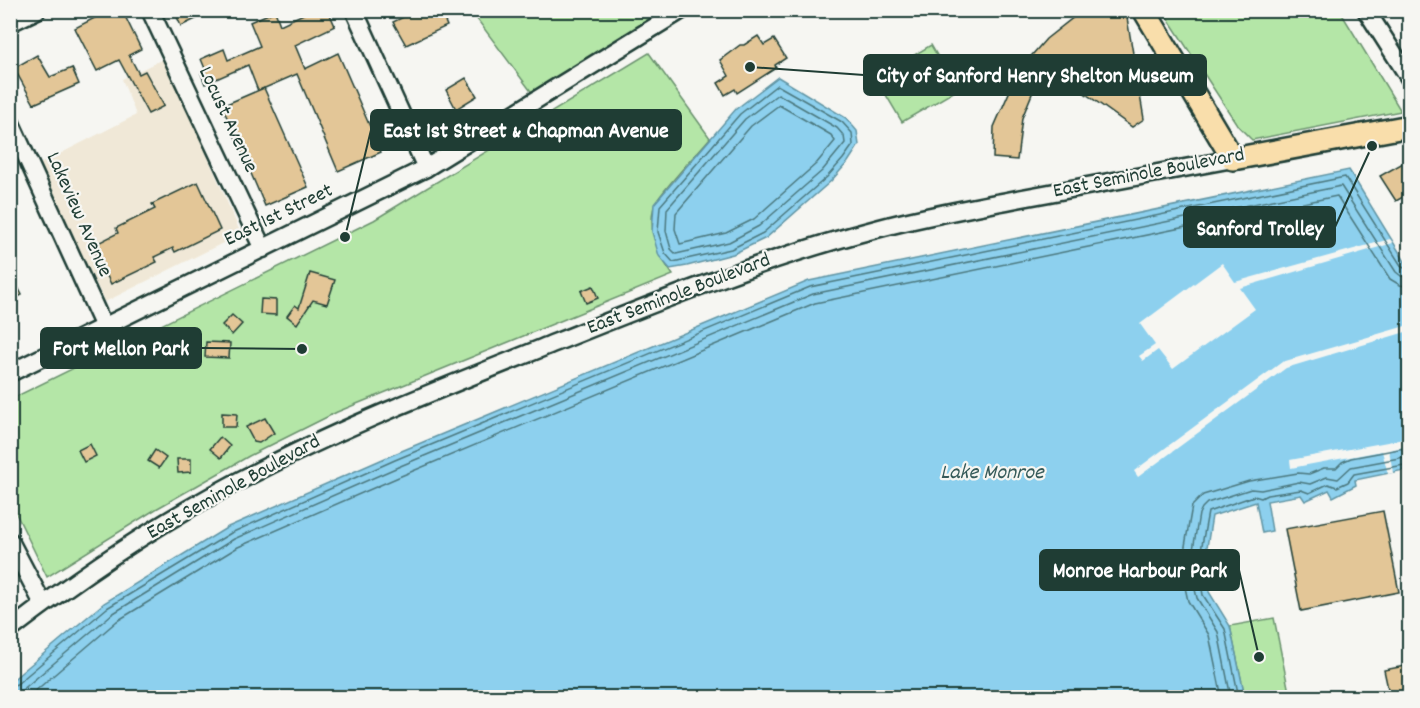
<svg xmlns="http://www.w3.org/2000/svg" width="1420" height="708" font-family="Dekko,sans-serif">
	<rect width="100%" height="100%" fill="#f6f6f2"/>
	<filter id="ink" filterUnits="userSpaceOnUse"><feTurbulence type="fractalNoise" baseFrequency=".0167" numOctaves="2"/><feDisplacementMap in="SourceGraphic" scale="12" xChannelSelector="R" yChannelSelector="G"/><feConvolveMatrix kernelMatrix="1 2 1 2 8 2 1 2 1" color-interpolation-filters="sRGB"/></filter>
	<g filter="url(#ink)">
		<path fill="#f0e8d7" d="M165 58 241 234 105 302 38 165 136 115 122 79Z"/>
		<g fill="#b4e6a7" stroke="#6a926e" stroke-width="1.5">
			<path d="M471 11H668L533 94Z"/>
			<path d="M1163 11H1340L1401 111 1252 140 1238 126Z"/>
			<path d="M931 45 957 90 902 122 876 78Z"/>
			<path d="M649 53 710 138C701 149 656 197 654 206 647 232 658 255 673 275L337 412 249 456 156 509 47 577 11 503V399L374 220Z"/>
			<path d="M1274 618 1290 697H1245L1230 626Z"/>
		</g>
		<g fill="#8dd0ee" stroke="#6195a4" stroke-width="1.5">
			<path d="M778 77 846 118 857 131 859 145 848 162 831 181 766 238 733 254 687 266 670 269 659 256 652 232 654 204 736 109Z"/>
			<path d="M1349 170 1409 268V469L1355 480 1356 485 1333 497 1329 490 1305 501 1301 495 1267 501 1272 531 1262 533 1256 502 1212 516 1204 566 1209 592 1230 626 1245 697 11 698 10 682 104 603 228 527 392 455 809 281Z"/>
		</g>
		<g fill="#f6f6f2">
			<path d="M1390 239 1393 243 1240 288 1255 309 1173 369 1158 350 1143 361 1139 356 1155 345 1140 324 1222 263 1235 282Z"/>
			<path d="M1409 325V331L1286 368 1138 477 1134 471 1282 362Z"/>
			<path d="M1409 438V446L1389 450 1393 473 1388 474 1382 451 1291 468 1290 460Z"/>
		</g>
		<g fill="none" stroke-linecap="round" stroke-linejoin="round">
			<g stroke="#4b787e" stroke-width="1.5">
				<path d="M777 85 842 122 852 133 853 145 843 159 827 177 763 233 731 249 673 262 665 253 658 232 660 206 740 114Z"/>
				<path d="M778 94 837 128 844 136 845 143 822 171 759 226 729 242 676 254 671 249 666 231 667 209 745 119Z"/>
				<path d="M779 105 831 135 835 141 816 164 754 219 726 233 680 244 675 229 676 213 751 126Z"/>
				<path d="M10 686 17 684 107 608 231 533 395 460 810 287 1345 177 1402 267 1410 270"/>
				<path d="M10 694 21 691 112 614 234 539 398 467 813 294 1341 186 1396 272 1401 276 1410 278"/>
				<path d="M27 698 117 621 238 547 401 476 815 303 1337 196 1390 279 1400 285 1410 287"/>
				<path d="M1222 698 1209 635 1188 601 1181 569 1192 506 1203 495 1249 481 1298 473 1309 474 1324 468H1336L1342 462 1351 458 1410 447"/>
				<path d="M1231 698 1218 632 1197 598 1190 568 1199 514 1202 508 1207 503 1251 489 1261 490 1299 482 1310 484 1327 477 1338 479 1351 467 1410 456"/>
				<path d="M1239 698 1225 629 1203 595 1198 567 1208 512 1254 496 1261 498 1267 495 1301 490 1309 493 1328 484 1337 487 1348 482 1354 474 1410 464"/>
			</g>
		</g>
		<g fill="#e3c697" stroke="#1f3d34" stroke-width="1.5">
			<path d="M110 10H122L141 49 129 55 139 74 145 71 164 106 148 114 119 60 97 71 75 28Z"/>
			<path d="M174 10H215L181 26Z"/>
			<path d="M312 10H328L335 26 295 45 305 69 338 53 381 152 338 171 297 74 258 91 248 65 205 84 201 73 206 71 201 59 224 49 228 60 260 46 250 22 275 11 280 25Z"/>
			<path d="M418 10H440L447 26 406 45 393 22Z"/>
			<path d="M1089 10H1105L1108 17 1126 12 1144 119 1132 127 1051 69 1034 89 1022 118 1017 160 993 158 994 127 1019 70 1046 39 1074 17Z"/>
			<path d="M758 36 764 45 774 39 786 58 775 65 776 68 737 93 735 89 725 95 718 83 729 76 720 60 740 45H744Z"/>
			<path d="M37 55 50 77 72 68 79 84 34 104 14 68Z"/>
			<path d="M466 78 477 96 456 109 446 90Z"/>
			<path d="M264 88 308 187 265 206 222 106Z"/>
			<path d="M1410 159V193L1396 201 1380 176Z"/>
			<path d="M198 182 220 230 175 252 173 248 154 257 157 262 111 284 92 246 118 233 116 228 155 209 152 204Z"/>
			<path d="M10 272 22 295 10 301Z"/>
			<path d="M310 273 335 280 327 304 313 300 297 324 287 316 295 305 299 308Z"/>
			<path d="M593 286 598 298 586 303 581 291Z"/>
			<path d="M261 299 276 300V315L260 314Z"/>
			<path d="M232 315 242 324 232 335 222 325Z"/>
			<path d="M206 342 230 343 229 358 205 357Z"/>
			<path d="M222 413 237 414 236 427H222Z"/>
			<path d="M265 418 274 433 259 443 254 442 246 427Z"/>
			<path d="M220 437 230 446 221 458 210 449Z"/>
			<path d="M90 444 96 456 84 462 78 450Z"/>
			<path d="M155 450 166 458 159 468 148 461Z"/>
			<path d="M177 459H191V472L178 473Z"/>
			<path d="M1383 511 1399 592 1301 611 1285 529Z"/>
			<path d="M1410 665V698H1390L1384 670Z"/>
		</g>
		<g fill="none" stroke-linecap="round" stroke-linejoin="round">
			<defs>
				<g id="minor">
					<path d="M150 10 263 249"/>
					<path d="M354 10 426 168"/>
					<path d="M1366 10 1410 79"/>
					<path d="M10 23 37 10"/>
					<path d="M10 121 104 327"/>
					<path d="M10 373 426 168 682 10"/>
					<path d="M10 541 43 604"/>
					<path d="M10 630C90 568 177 511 268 466 357 421 450 385 542 348 654 303 764 258 880 228 925 216 971 208 1017 199 1089 186 1161 173 1233 159"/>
				</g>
				<path id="major" d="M1144 10 1233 159 1410 126"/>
			</defs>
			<use href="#minor" stroke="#1f3d34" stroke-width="21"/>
			<use href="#major" stroke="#1f3d34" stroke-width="26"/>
			<use href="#minor" stroke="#f6f6f2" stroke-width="16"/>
			<use href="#major" stroke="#f9deab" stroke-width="21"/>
		</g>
	</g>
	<g text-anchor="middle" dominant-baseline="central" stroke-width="4.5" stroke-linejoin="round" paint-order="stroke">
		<g font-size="21" fill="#1f3d34" stroke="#f6f6f2">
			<text transform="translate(227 120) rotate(65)">Locust Avenue</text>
			<text transform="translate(1149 174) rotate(-11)">East Seminole Boulevard</text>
			<text transform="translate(78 215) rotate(66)">Lakeview Avenue</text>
			<text transform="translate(279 216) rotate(-26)">East 1st Street</text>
			<text transform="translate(679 295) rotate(-21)">East Seminole Boulevard</text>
			<text transform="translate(234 488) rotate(-29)">East Seminole Boulevard</text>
		</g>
		<g font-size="22" font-style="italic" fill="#355a59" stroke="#f6f6f2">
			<text x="992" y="473">Lake Monroe</text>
		</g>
	</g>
	<path fill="none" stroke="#1f3d34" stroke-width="2" d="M750 67L864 75M345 237L371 130M1372 146L1335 227M302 349L201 348M1259 657L1239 570"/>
	<g fill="#1f3d34" stroke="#f6f6f2" stroke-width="2">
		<circle cx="750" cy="67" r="6"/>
		<circle cx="345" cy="237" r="6"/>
		<circle cx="1372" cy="146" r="6"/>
		<circle cx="302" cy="349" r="6"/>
		<circle cx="1259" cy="657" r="6"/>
	</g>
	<g fill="#1f3d34" stroke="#1f3d34" stroke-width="2">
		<rect x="864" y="55" width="342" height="40" rx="6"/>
		<rect x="371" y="110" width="310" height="40" rx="6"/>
		<rect x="1184" y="207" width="151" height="40" rx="6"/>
		<rect x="41" y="328" width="160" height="40" rx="6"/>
		<rect x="1040" y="550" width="199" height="40" rx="6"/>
	</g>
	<g font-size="22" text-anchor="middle" font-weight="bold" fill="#fff">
		<text x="1035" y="82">City of Sanford Henry Shelton Museum</text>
		<text x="526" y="137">East 1st Street &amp; Chapman Avenue</text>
		<text x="1260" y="235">Sanford Trolley</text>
		<text x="121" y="355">Fort Mellon Park</text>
		<text x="1140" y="577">Monroe Harbour Park</text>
	</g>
	<rect width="1420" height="708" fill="none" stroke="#f6f6f2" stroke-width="36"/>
	<rect x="18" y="18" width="1384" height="672" fill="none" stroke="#1f3d34" stroke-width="2" filter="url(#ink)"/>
</svg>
